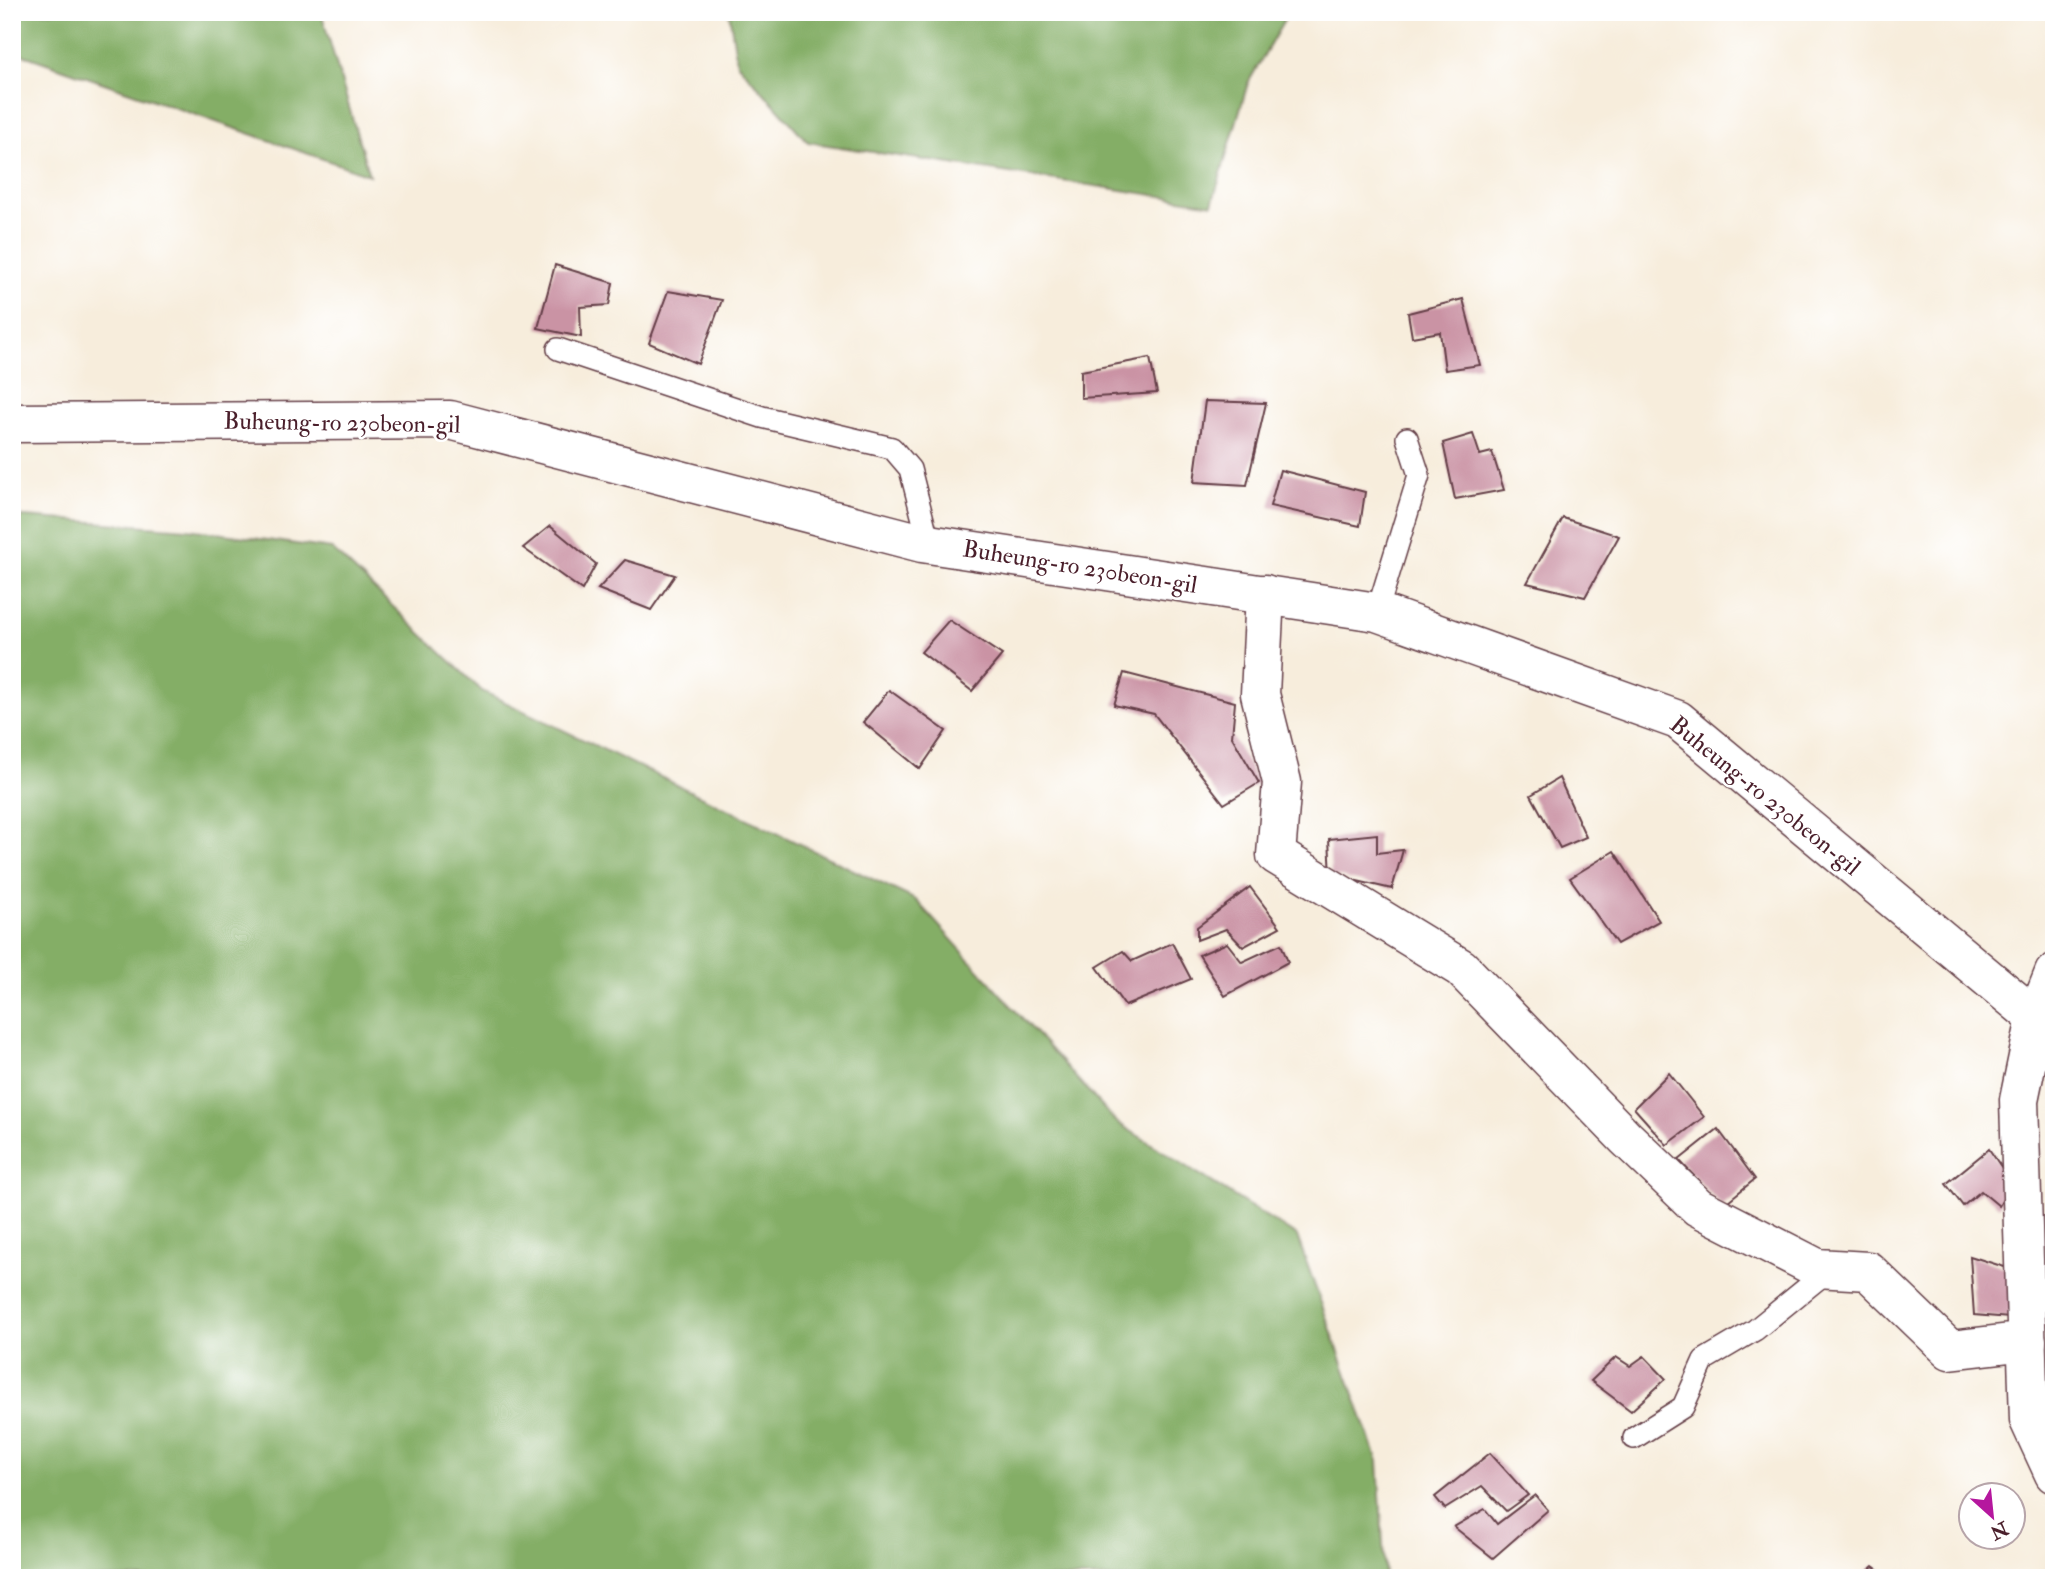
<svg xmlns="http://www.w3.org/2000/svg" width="2066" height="1590" font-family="'IM FELL Double Pica',serif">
	<rect width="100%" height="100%" fill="#fff"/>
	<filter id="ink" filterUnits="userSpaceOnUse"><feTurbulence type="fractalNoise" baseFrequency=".0143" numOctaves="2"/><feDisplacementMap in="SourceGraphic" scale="14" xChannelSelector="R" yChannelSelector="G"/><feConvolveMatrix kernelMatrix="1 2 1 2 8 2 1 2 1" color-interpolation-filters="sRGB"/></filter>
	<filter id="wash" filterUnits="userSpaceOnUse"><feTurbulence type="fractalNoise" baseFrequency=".00686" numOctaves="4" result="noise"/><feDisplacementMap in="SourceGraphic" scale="28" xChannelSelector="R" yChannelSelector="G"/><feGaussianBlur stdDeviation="1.57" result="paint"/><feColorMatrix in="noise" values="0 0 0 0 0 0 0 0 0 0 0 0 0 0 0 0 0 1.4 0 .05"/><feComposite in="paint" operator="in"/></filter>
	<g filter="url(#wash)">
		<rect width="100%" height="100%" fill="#f7eddc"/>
		<g fill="#84ae66" stroke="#676648" stroke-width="2">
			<path d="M12 12H321L369 175 12 51Z"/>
			<path d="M729 12H1289L1248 83 1212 204 808 142 737 63Z"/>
			<path d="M12 516 188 529 332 549 482 691 916 900 1115 1121 1297 1236 1378 1461 1385 1578H12Z"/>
		</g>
		<g id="blocks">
			<g fill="#ca93a4">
				<path d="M555 265 613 283 609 305 580 307 581 337 538 328Z"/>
				<path d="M668 291 722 300 698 364 649 343Z"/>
				<path d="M1463 299 1480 365 1445 370 1440 332 1412 337 1408 313Z"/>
				<path d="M1150 358 1157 393 1081 398V371Z"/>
				<path d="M1205 401 1266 403 1247 485 1194 482Z"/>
				<path d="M1473 434 1480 455 1492 452 1504 490 1455 499 1443 443Z"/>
				<path d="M1280 470 1365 492 1360 526 1270 506Z"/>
				<path d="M1563 518 1619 536 1585 597 1527 583Z"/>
				<path d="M550 526 596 564 582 590 523 548Z"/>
				<path d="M625 560 675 575 651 610 598 589Z"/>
				<path d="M949 620 1002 655 972 691 921 652Z"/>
				<path d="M1124 673 1235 702 1232 737 1259 783 1224 804 1154 714 1114 705Z"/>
				<path d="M889 690 946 731 920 769 863 722Z"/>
				<path d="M1559 778 1586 837 1560 848 1531 795Z"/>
				<path d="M1377 834V853L1403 850 1392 889 1331 875 1329 839Z"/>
				<path d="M1614 851 1659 921 1617 944 1570 878Z"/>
				<path d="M1250 887 1280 927 1243 947 1226 929 1197 940V927Z"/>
				<path d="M1172 943 1191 979 1125 1006 1097 967 1123 951 1132 961Z"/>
				<path d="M1227 943 1242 962 1281 944 1288 962 1225 996 1199 955Z"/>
				<path d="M1669 1073 1704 1117 1667 1145 1634 1108Z"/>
				<path d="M1718 1129 1755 1179 1722 1206 1679 1160Z"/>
				<path d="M1989 1149 2012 1183 1999 1206 1981 1191 1963 1206 1946 1184Z"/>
				<path d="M1970 1256 2017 1271 2010 1318 1974 1315Z"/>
				<path d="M1644 1356 1666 1379 1631 1411 1591 1381 1616 1357 1630 1366Z"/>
				<path d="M1490 1453 1528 1495 1506 1511 1482 1486 1445 1509 1435 1497Z"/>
				<path d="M1535 1495 1548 1510 1493 1558 1454 1527 1485 1509 1497 1524Z"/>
				<path d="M1873 1566 1890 1578H1860Z"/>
			</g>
		</g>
	</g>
	<g filter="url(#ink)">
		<use href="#blocks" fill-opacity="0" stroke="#643e46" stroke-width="2"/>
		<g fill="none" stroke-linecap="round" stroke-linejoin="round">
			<defs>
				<g id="lane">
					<path d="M558 349 762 417 892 448 910 469 929 543"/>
					<path d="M1377 612 1419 475 1407 438"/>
					<path d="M1634 1438 1683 1407 1704 1360 1755 1330 1830 1269"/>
				</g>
				<g id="street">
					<path d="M12 423 450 420 922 543 1377 612 1678 720 2036 1018"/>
					<path d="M1265 594 1260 694 1282 782 1276 855 1461 968 1626 1138 1698 1207 1817 1268 1868 1271 1950 1350 2027 1341"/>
					<path d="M2054 973 2036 1018 2019 1100 2029 1420 2054 1474"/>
				</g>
			</defs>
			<use href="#lane" stroke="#643e46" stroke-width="24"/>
			<use href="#street" stroke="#643e46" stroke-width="41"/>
			<use href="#lane" stroke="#fff" stroke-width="21"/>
			<use href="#street" stroke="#fff" stroke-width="38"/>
		</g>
	</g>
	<g text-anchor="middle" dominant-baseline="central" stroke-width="5" stroke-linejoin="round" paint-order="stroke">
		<g font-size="24" fill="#4a1f2b" stroke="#fff">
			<text transform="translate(342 423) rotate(1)">Buheung-ro 230beon-gil</text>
			<text transform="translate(1080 567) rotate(9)">Buheung-ro 230beon-gil</text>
			<text transform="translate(1765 796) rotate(39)">Buheung-ro 230beon-gil</text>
		</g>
	</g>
	<rect width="2066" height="1590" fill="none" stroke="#fff" stroke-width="42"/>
	<g transform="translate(1992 1516) rotate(153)"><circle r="33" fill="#ffffff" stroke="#b7a5aa" stroke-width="2"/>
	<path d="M0-5L12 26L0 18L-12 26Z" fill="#b5179e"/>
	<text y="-10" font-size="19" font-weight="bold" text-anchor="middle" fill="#4a1f2b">N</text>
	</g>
</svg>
